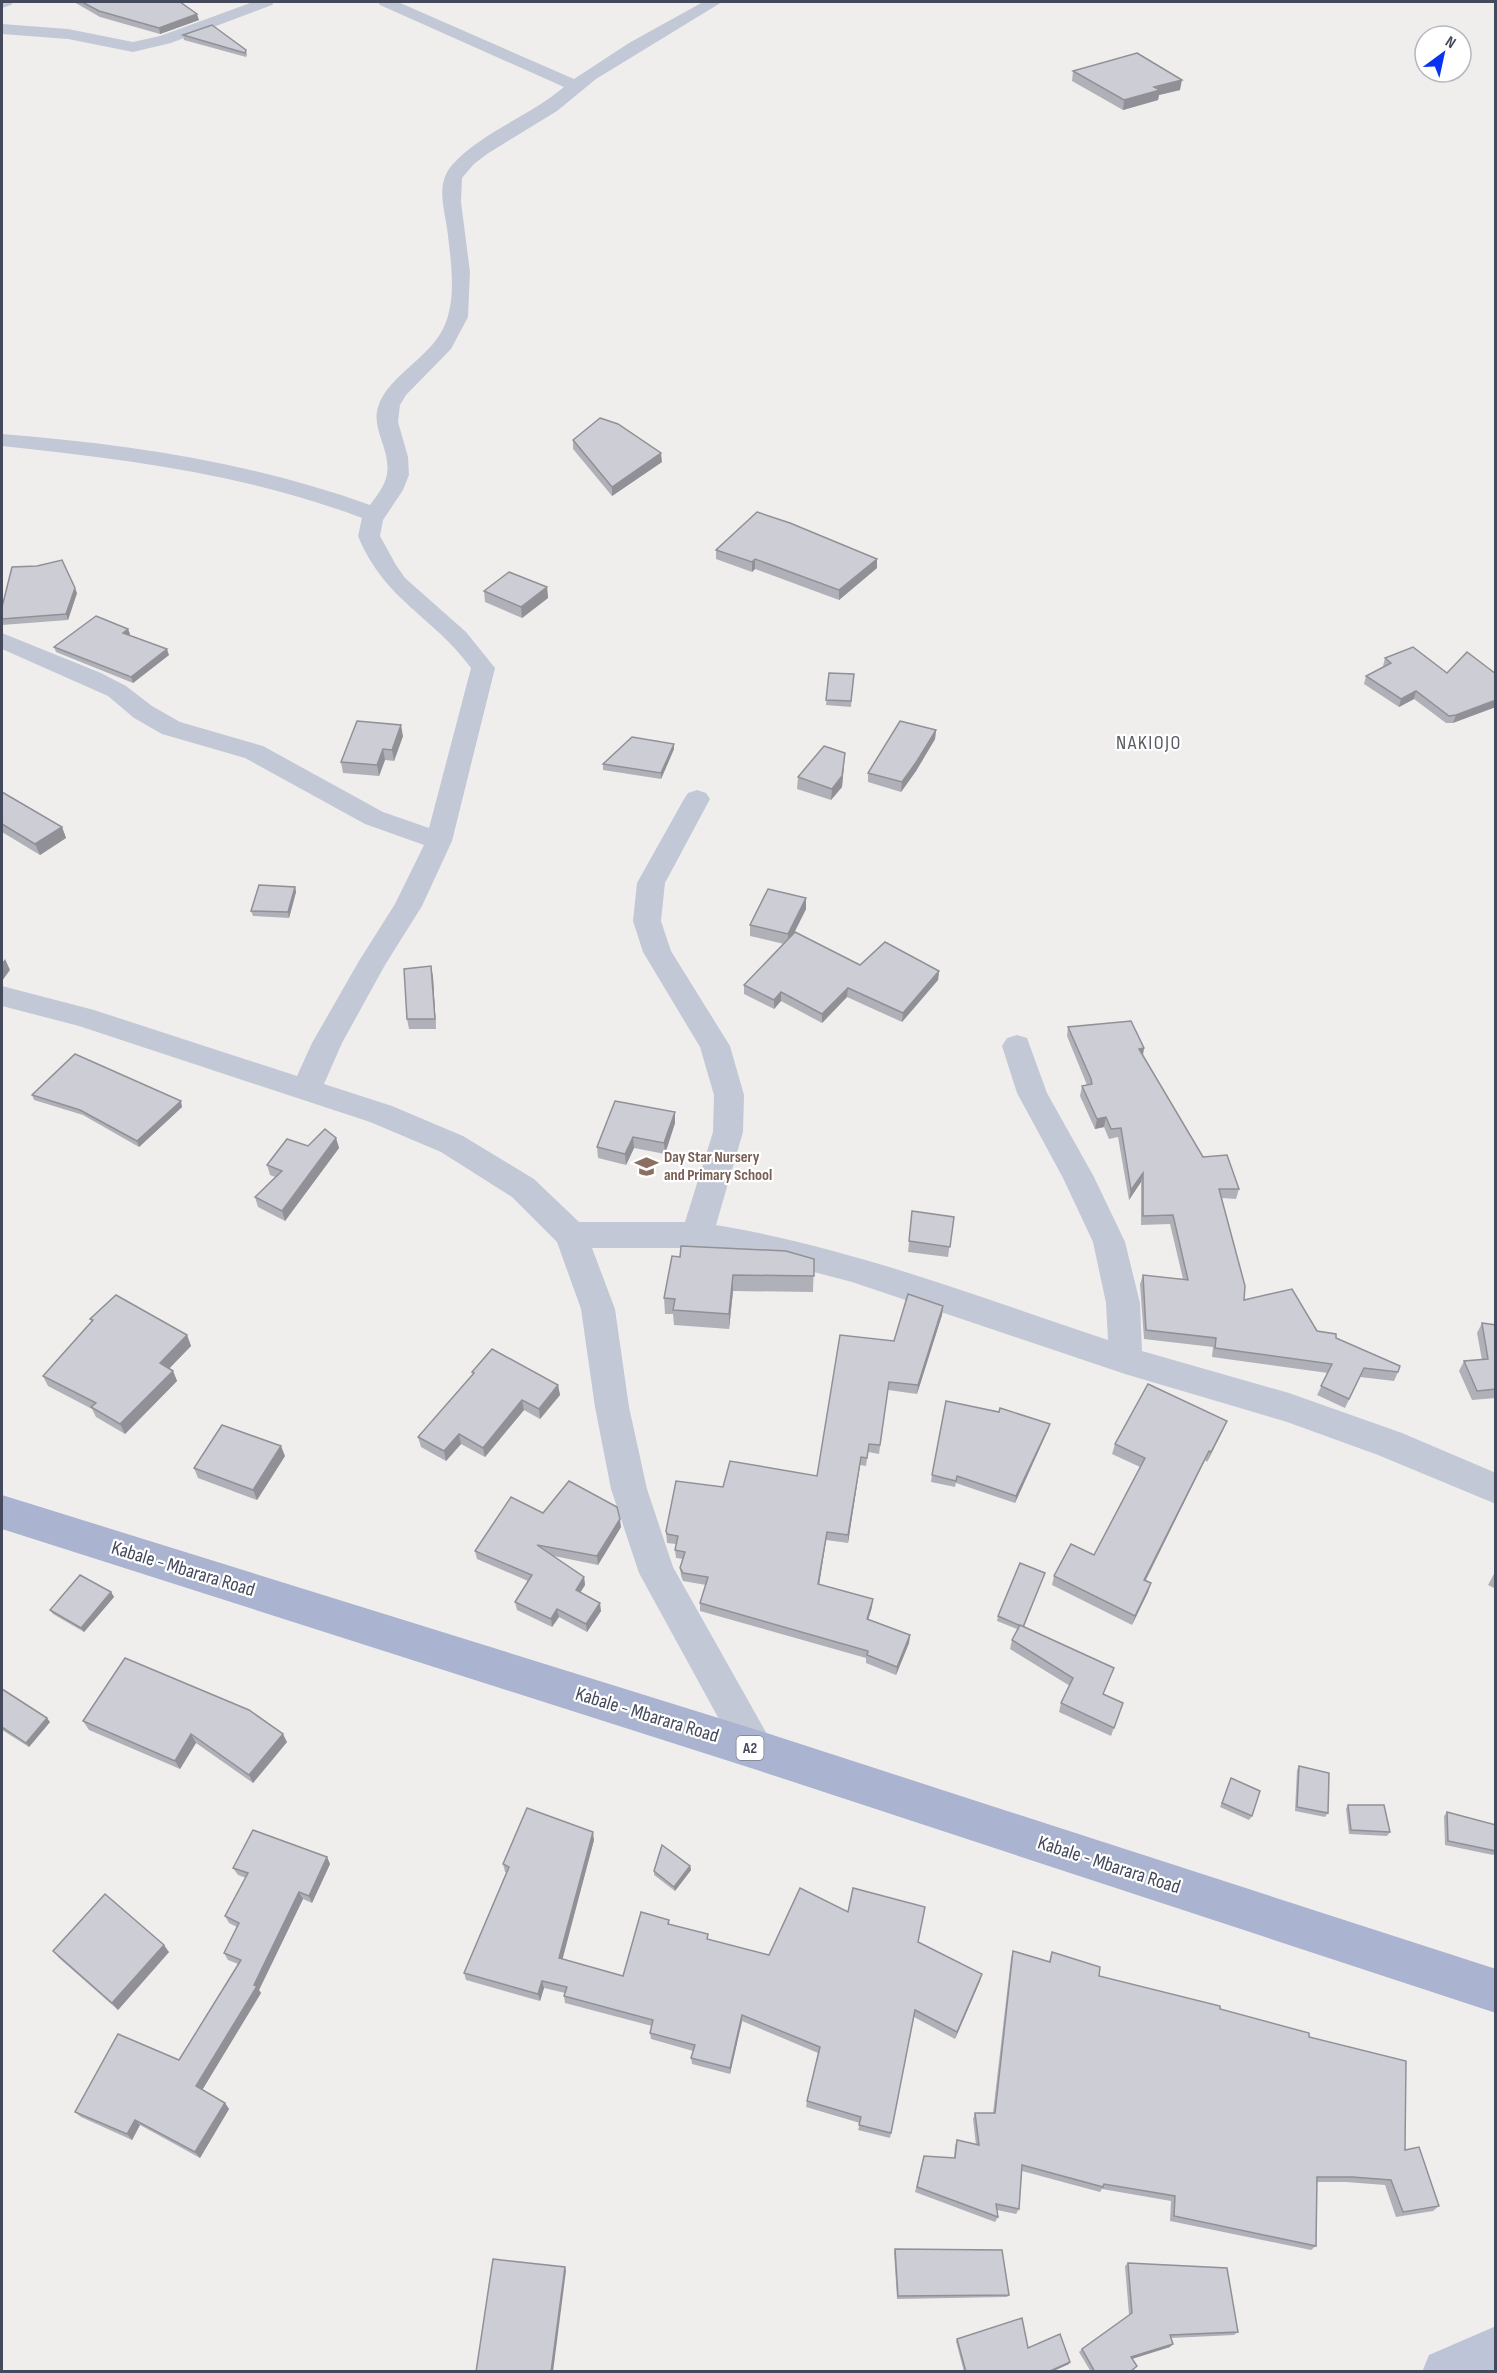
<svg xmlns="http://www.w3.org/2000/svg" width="1497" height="2373" font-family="'Sofia Sans Condensed',sans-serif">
	<rect width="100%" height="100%" fill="#f0eeed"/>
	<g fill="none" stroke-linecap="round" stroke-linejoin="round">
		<g fill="#c2c8d6" fill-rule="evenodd">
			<path d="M2 2H13L11 5 2 8Z"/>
			<path d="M253 2H274L272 5 171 43 133 52 68 39 2 34V24L68 29 133 42 160 36Z"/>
			<path d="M378 2H398L574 79 629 43 703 2H722L596 79 557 111 487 154 474 164 462 178 461 202 470 272 468 317 451 349 406 395 400 405 398 422 408 457 409 475 403 490 383 520 380 536 396 565 405 578 466 632 495 668 452 841 422 906 385 965 342 1043 324 1084 392 1106 463 1136 534 1179 579 1222H685L713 1132 714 1095 700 1047 643 952 633 921 637 883 684 799 688 793 697 790 706 793 710 799 665 883 661 921 671 951 730 1046 744 1095 743 1132 716 1225C850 1247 979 1297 1108 1340L1106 1303 1093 1242 1063 1178 1017 1093 1002 1046 1007 1038 1017 1035 1027 1038 1047 1093 1094 1177 1125 1242 1140 1303 1142 1351 1289 1393 1402 1433 1496 1473V1504L1378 1455 1287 1422 1125 1374 852 1282 764 1259 697 1248H592L615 1309 629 1407 647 1489 673 1567 776 1750 771 1763 757 1769 743 1763 639 1573 611 1489 595 1407 581 1309 557 1242 512 1197 441 1152 370 1122 79 1026 2 1006V986L94 1010 297 1076 312 1043 359 961 395 904 424 845 365 824 245 758 162 734 134 718 108 696 2 649V633L101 673 126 686 152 706 180 722 263 746 383 812 429 828 471 668C434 617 384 600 358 536L362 518C245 474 125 459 2 446V434C127 444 251 462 370 505 377 495 385 486 387 474 391 450 371 429 378 407 389 373 433 358 446 322 456 295 451 263 448 236 446 212 434 186 452 165 480 133 530 116 564 87L380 5Z"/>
		</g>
		<path fill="#bec4d8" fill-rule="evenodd" d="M1496 2326V2372H1422L1429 2355Z"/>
		<path fill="#aab3cf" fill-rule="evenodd" d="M2 1495 757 1730 1496 1969V2013L757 1770 2 1529Z"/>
	</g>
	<g fill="#b0b0b8">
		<path d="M74 2H188L182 3 199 20 160 34 100 17Z"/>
		<path d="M183 35 246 50 247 55 246 57 184 40Z"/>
		<path d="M1073 71 1180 90 1159 95 1158 100 1123 110 1072 81Z"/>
		<path d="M573 440 662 462 612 496 573 449Z"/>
		<path d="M716 550 877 568 839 600 755 569 752 572 716 559Z"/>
		<path d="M547 587 548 598 522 618 485 602 484 591Z"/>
		<path d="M77 593 68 620 2 625V607Z"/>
		<path d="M128 629 130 634 129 635 169 655 133 683 56 652 54 647Z"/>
		<path d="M1385 658 1447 673 1496 674 1453 723H1446L1414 699 1399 707 1364 684 1366 676 1384 667 1383 666Z"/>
		<path d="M829 673 854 674 851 707 826 705Z"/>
		<path d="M936 730 935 739 916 771 901 792 868 782V773Z"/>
		<path d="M403 736 394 761 385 760 379 776 343 773 341 762Z"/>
		<path d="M674 749 661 779 603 770V764Z"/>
		<path d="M844 765 842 787 831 800 797 789 798 777Z"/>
		<path d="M2 792 62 827 66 838 40 855 2 832Z"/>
		<path d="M295 887 296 892 289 918 253 916 251 911Z"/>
		<path d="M806 909 793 935 860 965 939 971 938 980 902 1022 847 997 822 1023 781 1001 774 1009 744 994V985L784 944 750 936V925Z"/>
		<path d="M431 966 433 977 436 1029H409L407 1019Z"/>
		<path d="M1068 1027 1144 1048 1143 1056 1203 1157 1239 1189 1236 1199 1222 1198 1244 1300 1317 1331 1336 1338 1398 1372 1394 1381 1360 1377 1345 1408 1317 1395 1328 1373 1212 1357 1213 1347 1144 1339 1140 1284 1143 1275 1183 1279 1170 1224 1141 1225V1182L1129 1200 1118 1137 1109 1139 1104 1127 1095 1129 1080 1096 1082 1086 1087 1085 1067 1036Z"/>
		<path d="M32 1095 182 1107 139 1147 83 1115 34 1100Z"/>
		<path d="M675 1112V1123L665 1154 634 1148 626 1165 598 1158 597 1147Z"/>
		<path d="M336 1138 339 1148 285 1221 258 1207 255 1197 275 1177 270 1175 267 1165 308 1146Z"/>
		<path d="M912 1211 954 1217 948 1257 908 1252Z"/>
		<path d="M680 1257 814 1259 813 1292 733 1291 729 1329 674 1325 673 1314H665L664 1298Z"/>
		<path d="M943 1306 942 1315 917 1394 888 1390 879 1454 868 1452 866 1466 860 1465 848 1543 826 1540 819 1584 872 1607 868 1620 910 1635 909 1643 896 1675 866 1663V1658L700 1611V1603L706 1585 683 1581 681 1576 680 1568 683 1559 676 1558 675 1550 676 1544 667 1543 666 1531 723 1487 817 1476 894 1341Z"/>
		<path d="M90 1319 187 1335 191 1346 169 1368 173 1371 177 1381 125 1434 96 1417 92 1409 48 1386 43 1376 92 1322Z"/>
		<path d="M1482 1323 1495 1325 1496 1324V1398L1472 1400 1459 1371 1464 1361 1482 1360 1477 1333Z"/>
		<path d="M472 1372 558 1385 560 1395 540 1419 524 1410 485 1457 461 1444 446 1461 421 1447 418 1437 473 1374Z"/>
		<path d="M1050 1424 1048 1430 1015 1503 956 1483 955 1487 931 1482 932 1475Z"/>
		<path d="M1223 1430 1207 1462 1205 1460 1146 1580 1151 1583 1148 1592 1132 1625 1052 1585 1054 1576 1094 1555 1140 1467 1112 1454 1115 1444Z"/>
		<path d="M285 1456 257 1500 198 1478 194 1468Z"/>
		<path d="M621 1527 598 1565 554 1556 584 1577 585 1585 580 1592 601 1611 587 1632 559 1617 552 1627 517 1610 515 1602 528 1581 477 1559 475 1551Z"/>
		<path d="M1496 1570V1589L1488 1585Z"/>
		<path d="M1045 1573 1024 1627 1114 1668 1103 1694 1123 1703 1111 1736 1059 1712 1061 1703 1070 1686 1010 1649 1012 1640 1017 1629 997 1621 998 1616Z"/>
		<path d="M111 1592 114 1597 84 1632 53 1614 50 1610Z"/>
		<path d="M2 1690 50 1722 29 1747 2 1730Z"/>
		<path d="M83 1721 287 1742 253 1783 196 1743 180 1769 89 1730Z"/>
		<path d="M1299 1766 1328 1813 1325 1817 1295 1811 1297 1770Z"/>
		<path d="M1231 1778 1252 1816 1249 1820 1220 1807Z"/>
		<path d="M1348 1805 1390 1832 1387 1836 1349 1834 1346 1809Z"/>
		<path d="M1447 1812 1496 1825V1852L1493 1855 1445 1845 1444 1816Z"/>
		<path d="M594 1840 562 1959 623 1976 669 1924 708 1934V1940L769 1955 848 1912 918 1942 980 1981 955 2039 914 2017 890 2138 858 2130 860 2123 806 2107 807 2101 818 2053 742 2021 730 2074 692 2064 691 2058 693 2051 651 2039 650 2033 652 2026 565 2003 564 1996 565 1993 544 1988 540 2001 466 1980 464 1973 507 1872H505L503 1864Z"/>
		<path d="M327 1857 330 1864 312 1903 303 1899 259 1990 261 1993 202 2090 225 2103 229 2109 200 2158 140 2125 132 2140 81 2117 75 2112 179 2060 238 1964 228 1960 224 1953 237 1927 229 1923 225 1916 246 1878 238 1875 233 1868Z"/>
		<path d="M690 1866 691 1870 675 1891 654 1875V1871Z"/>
		<path d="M53 1951 169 1952 118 2010 59 1958Z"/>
		<path d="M1013 1951 1049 1962 1052 1952 1099 1976 1220 2009 1309 2037 1405 2150 1439 2206 1433 2211 1396 2217 1385 2185 1346 2182H1317L1316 2246 1311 2250 1170 2221 1171 2201 1102 2189 1100 2192 1022 2171 1019 2209 1016 2214 997 2210 998 2217 995 2222 915 2192 924 2156 954 2158 955 2146 957 2140 976 2145 973 2119 975 2113H993L1011 1958Z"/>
		<path d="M895 2249 1009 2295 1007 2297 897 2299 894 2252Z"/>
		<path d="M1128 2263 1238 2332 1234 2335 1171 2338 1170 2347 1132 2358 1134 2369 1131 2372H1091L1079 2352 1082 2349 1129 2315 1125 2266Z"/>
		<path d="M957 2339 1028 2348 1069 2364 1051 2372H964L956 2341Z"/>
	</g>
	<g fill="#909096">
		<path d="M197 14 199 20 160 34 159 28Z"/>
		<path d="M1182 80 1180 90 1159 95 1158 100 1123 110 1124 100 1154 87Z"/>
		<path d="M661 453 662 462 612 496V487Z"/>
		<path d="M755 559V569L752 572V562Z"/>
		<path d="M877 559V568L839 600V590Z"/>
		<path d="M547 587 548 598 522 618 521 607Z"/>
		<path d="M75 588 77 593 68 620 66 614Z"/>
		<path d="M128 629 130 634 124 638 123 633Z"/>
		<path d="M167 649 169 655 133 683 131 677Z"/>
		<path d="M1416 691 1414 699 1399 707 1401 699Z"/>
		<path d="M1496 700V707L1453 723 1456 715Z"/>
		<path d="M401 725 403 736 394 761 392 750Z"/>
		<path d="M936 730 935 739 916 771 901 792 902 782Z"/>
		<path d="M674 744V749L661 779V773Z"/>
		<path d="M383 749 385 760 379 776 377 765Z"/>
		<path d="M845 753 842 787 831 800 832 789Z"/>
		<path d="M62 827 66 838 40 855 35 844Z"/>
		<path d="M295 887 296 892 289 918 288 912Z"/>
		<path d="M806 898V909L788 945V934Z"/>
		<path d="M5 959 10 970 2 981V963Z"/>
		<path d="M431 966 433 977 436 1029 435 1019Z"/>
		<path d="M939 971 938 980 902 1022 903 1013Z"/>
		<path d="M848 988 847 997 822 1023V1014Z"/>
		<path d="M781 992V1001L774 1009V1000Z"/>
		<path d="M1144 1048 1142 1058 1139 1049Z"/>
		<path d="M181 1101 182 1107 139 1147 137 1141Z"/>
		<path d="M675 1112V1123L665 1154 664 1143Z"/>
		<path d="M1106 1117 1104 1127 1095 1129 1097 1119Z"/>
		<path d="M633 1137 634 1148 626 1165 625 1154Z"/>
		<path d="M336 1138 339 1148 285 1221 282 1211Z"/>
		<path d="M1143 1173 1141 1182 1129 1200 1131 1190Z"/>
		<path d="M733 1275V1291L729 1329V1314Z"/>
		<path d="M943 1306 942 1315 917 1394 918 1385Z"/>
		<path d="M187 1335 191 1346 165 1373 160 1363Z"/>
		<path d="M173 1371 177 1381 125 1434 120 1424Z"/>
		<path d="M558 1385 560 1395 540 1419 539 1409Z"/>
		<path d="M522 1400 524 1410 485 1457 483 1448Z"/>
		<path d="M1227 1421 1223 1430 1207 1462 1211 1452Z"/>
		<path d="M1050 1424 1048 1430 1015 1503 1016 1496Z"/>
		<path d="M459 1434 461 1444 446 1461 444 1451Z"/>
		<path d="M281 1446 285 1456 257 1500 253 1490Z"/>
		<path d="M1209 1451 1205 1460 1141 1589 1144 1580Z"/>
		<path d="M861 1457 860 1465 848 1543V1535Z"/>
		<path d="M620 1519 621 1527 598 1565 597 1556Z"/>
		<path d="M827 1532 826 1540 818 1592V1584Z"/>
		<path d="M584 1577 585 1585 577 1598 576 1590Z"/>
		<path d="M1151 1583 1148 1592 1132 1625 1135 1616Z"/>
		<path d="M111 1592 114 1597 84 1632 81 1628Z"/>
		<path d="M873 1599 872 1607 866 1627 867 1619Z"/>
		<path d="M600 1603 601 1611 587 1632 586 1624Z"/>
		<path d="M557 1609 559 1617 552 1627 551 1619Z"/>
		<path d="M910 1635 909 1643 896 1675 897 1667Z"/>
		<path d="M47 1718 50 1722 29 1747 26 1743Z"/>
		<path d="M191 1734 196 1743 180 1769 175 1761Z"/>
		<path d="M283 1734 287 1742 253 1783 249 1775Z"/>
		<path d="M593 1832 594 1840 561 1965 559 1958Z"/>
		<path d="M327 1857 330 1864 312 1903 309 1896Z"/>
		<path d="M690 1866 691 1870 675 1891 674 1887Z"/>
		<path d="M299 1892 303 1899 259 1990 261 1993 201 2092 196 2086 254 1985Z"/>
		<path d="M164 1945 169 1952 118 2010 112 2003Z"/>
		<path d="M982 1974 980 1981 955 2039 957 2032Z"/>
		<path d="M542 1981 544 1988 540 2001 538 1994Z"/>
		<path d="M742 2015V2021L730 2074V2068Z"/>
		<path d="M225 2103 229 2109 200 2158 195 2152Z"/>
		<path d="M135 2120 140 2125 132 2140 127 2134Z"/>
		<path d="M565 2267 566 2271 553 2372H551Z"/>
		<path d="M1173 2344 1170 2347 1129 2360 1131 2357Z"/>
		<path d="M1070 2362 1069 2364 1051 2372H1048Z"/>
	</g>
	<g fill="#cdcdd6" stroke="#909096" stroke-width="1.5">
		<path d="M82 2H180L197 14 159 28 99 11Z"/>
		<path d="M212 25 246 50 245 53 183 35Z"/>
		<path d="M1137 53 1182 80 1154 87 1160 90 1124 100 1073 71Z"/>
		<path d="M600 418 618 424 661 453 612 487 573 440Z"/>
		<path d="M757 512 790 523 877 559 839 590 755 559 752 562 716 550Z"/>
		<path d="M62 560 75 588 66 614 2 619V607L12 567 37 566Z"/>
		<path d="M509 572 547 587 521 607 484 591Z"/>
		<path d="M96 616 128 629 123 633 167 649 131 677 54 647Z"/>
		<path d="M1413 647 1447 673 1467 652 1496 674V700L1456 715 1449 716 1416 691 1401 699 1366 676 1391 663 1385 658Z"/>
		<path d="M829 673 854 674 851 701 826 700Z"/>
		<path d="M357 721 401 725 392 750 383 749 377 765 341 762Z"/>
		<path d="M900 721 936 730 917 761 902 782 868 773Z"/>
		<path d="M632 737 674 744 661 773 603 764Z"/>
		<path d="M824 746 845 753 842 776 832 789 798 777Z"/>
		<path d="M2 792 62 827 35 844 2 824Z"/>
		<path d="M259 885 295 887 288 912 251 911Z"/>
		<path d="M768 889 806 898 788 934 750 925Z"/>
		<path d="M795 932 860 965 885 942 939 971 903 1013 848 988 822 1014 781 992 774 1000 744 985Z"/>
		<path d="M431 966 435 1019H407L404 969Z"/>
		<path d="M1131 1021 1144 1048 1139 1049 1203 1157 1227 1155 1239 1189H1219L1245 1286 1244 1300 1292 1289 1317 1331 1336 1334V1338L1400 1366 1398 1372 1364 1368 1349 1399 1321 1386 1332 1364 1215 1348 1216 1338 1146 1330 1143 1275 1188 1280 1173 1215 1143 1216V1173L1131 1190 1121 1128 1111 1129 1106 1117 1097 1119 1082 1086 1092 1084 1091 1079 1068 1027Z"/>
		<path d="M75 1054 181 1101 137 1141 80 1110 32 1095Z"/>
		<path d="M615 1101 675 1112 664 1143 633 1137 625 1154 597 1147Z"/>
		<path d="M325 1129 336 1138 282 1211 255 1197 282 1171 267 1165 287 1139 308 1146Z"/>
		<path d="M912 1211 954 1217 950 1247 909 1241Z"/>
		<path d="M681 1246 786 1251 814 1259V1276L733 1275 729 1314 673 1310 675 1299 664 1298 672 1256 680 1257Z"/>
		<path d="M908 1294 943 1306 918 1385 889 1382 880 1445 869 1444 867 1458 861 1457 848 1535 827 1532 818 1584 873 1599 867 1619 910 1635 897 1667 867 1655 868 1651 700 1603 708 1577 683 1573 680 1568 685 1552 675 1550 678 1536 667 1534 666 1531 676 1481 723 1487 730 1461 817 1476 840 1335 894 1341Z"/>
		<path d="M116 1295 187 1335 160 1363 173 1371 120 1424 91 1407 96 1403 43 1376 93 1320 90 1319Z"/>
		<path d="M1482 1323 1496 1325V1389L1477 1391 1464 1361 1488 1359Z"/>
		<path d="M492 1349 558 1385 539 1409 522 1400 483 1448 459 1434 444 1451 418 1437 474 1373 472 1372Z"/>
		<path d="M1148 1384 1227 1421 1211 1452 1209 1451 1144 1580 1151 1583 1135 1616 1054 1576 1071 1544 1094 1555 1145 1458 1115 1444Z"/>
		<path d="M946 1401 999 1412 1000 1408 1050 1424 1016 1496 957 1476 956 1481 932 1475Z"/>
		<path d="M222 1425 281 1446 253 1490 194 1468Z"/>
		<path d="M569 1481 617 1507 620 1519 597 1556 537 1545 584 1577 576 1590 600 1603 586 1624 557 1609 551 1619 515 1602 532 1575 475 1551 511 1497 543 1513Z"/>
		<path d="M1020 1563 1045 1573 1023 1627 998 1616Z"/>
		<path d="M80 1575 111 1592 81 1628 50 1610Z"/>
		<path d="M1020 1625 1114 1668 1103 1694 1123 1703 1114 1728 1061 1703 1073 1678 1012 1640Z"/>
		<path d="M125 1658 249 1710 283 1734 249 1775 191 1734 175 1761 83 1721Z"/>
		<path d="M2 1689 47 1718 26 1743 2 1727Z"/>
		<path d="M1299 1766 1329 1773 1328 1813 1297 1807Z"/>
		<path d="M1231 1778 1260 1791 1252 1816 1222 1803Z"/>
		<path d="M1348 1805H1384L1390 1832 1351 1830Z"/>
		<path d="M527 1808 593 1832 559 1958 623 1976 641 1912 669 1920 668 1924 708 1934 707 1939 769 1955 800 1888 848 1912 853 1888 925 1907 918 1942 982 1974 957 2032 915 2010 891 2133 859 2125 861 2117 807 2101 820 2047 742 2015 730 2068 691 2058 695 2045 650 2033 653 2020 564 1996 567 1987 542 1981 538 1994 464 1973 509 1867 503 1864Z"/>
		<path d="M1447 1812 1496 1825V1851L1448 1841Z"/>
		<path d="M253 1830 327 1857 309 1896 299 1892 254 1985 257 1986 196 2086 225 2103 195 2152 135 2120 127 2134 75 2112 118 2034 179 2060 241 1960 224 1953 239 1923 225 1916 248 1873 233 1868Z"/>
		<path d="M662 1845 690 1866 674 1887 654 1871Z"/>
		<path d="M105 1894 164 1945 112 2003 53 1951Z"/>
		<path d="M1013 1951 1050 1962 1052 1952 1100 1967 1099 1976 1220 2006V2009L1309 2033V2037L1406 2061 1405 2150 1419 2147 1439 2206 1403 2212 1391 2180 1352 2177H1317L1316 2246 1174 2216 1175 2196 1104 2184 1103 2187 1022 2165 1019 2209 996 2204 998 2217 917 2187 924 2156 955 2158 957 2140 979 2145 975 2113H995Z"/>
		<path d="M895 2249 1002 2250 1009 2295 898 2296Z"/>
		<path d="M493 2259 565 2267 551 2372H476Z"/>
		<path d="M1128 2263 1227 2268 1238 2332 1170 2335 1173 2344 1131 2357 1137 2366 1130 2372H1095L1082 2349 1132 2313Z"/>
		<path d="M1022 2318 1028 2348 1060 2334 1070 2362 1048 2372H966L957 2339Z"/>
	</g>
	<defs>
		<symbol id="school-bare" viewBox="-9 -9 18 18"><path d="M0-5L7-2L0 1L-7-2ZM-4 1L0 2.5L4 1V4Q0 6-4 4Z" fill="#8d6e63" stroke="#fff" stroke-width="2.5" paint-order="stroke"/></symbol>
	</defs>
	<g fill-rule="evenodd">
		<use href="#school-bare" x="630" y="1150" width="33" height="33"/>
	</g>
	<g text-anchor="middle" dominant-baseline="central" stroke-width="4.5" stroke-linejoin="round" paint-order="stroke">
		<rect fill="#fff" stroke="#7c808d" stroke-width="1.5" x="736.5" y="1736" width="27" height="24" rx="4.5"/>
		<g font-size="15" font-weight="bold" fill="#444a5c">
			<text x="750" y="1748">A2</text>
		</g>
		<g font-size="16" font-weight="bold" fill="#785e54" stroke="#fff" text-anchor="start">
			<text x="664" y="1157">Day Star Nursery<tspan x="664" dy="18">and Primary School</tspan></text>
		</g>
		<g font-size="20" letter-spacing="1.5" fill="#595b63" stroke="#fff">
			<text x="1149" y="743">NAKIOJO</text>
		</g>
		<g font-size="20" fill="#444a5c" stroke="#fff">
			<text transform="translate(183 1569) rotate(17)">Kabale - Mbarara Road</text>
			<text transform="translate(647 1715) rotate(17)">Kabale - Mbarara Road</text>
			<text transform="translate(1109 1865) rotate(18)">Kabale - Mbarara Road</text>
		</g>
	</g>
	<rect width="1497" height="2373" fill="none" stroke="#444a5c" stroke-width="6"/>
	<g transform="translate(1443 54) rotate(33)"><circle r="28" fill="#ffffff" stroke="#b4b7be" stroke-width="1.5"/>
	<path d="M0-4.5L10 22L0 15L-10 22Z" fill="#0833ef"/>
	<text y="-9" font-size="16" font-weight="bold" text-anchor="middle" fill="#444a5c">N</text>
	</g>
</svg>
